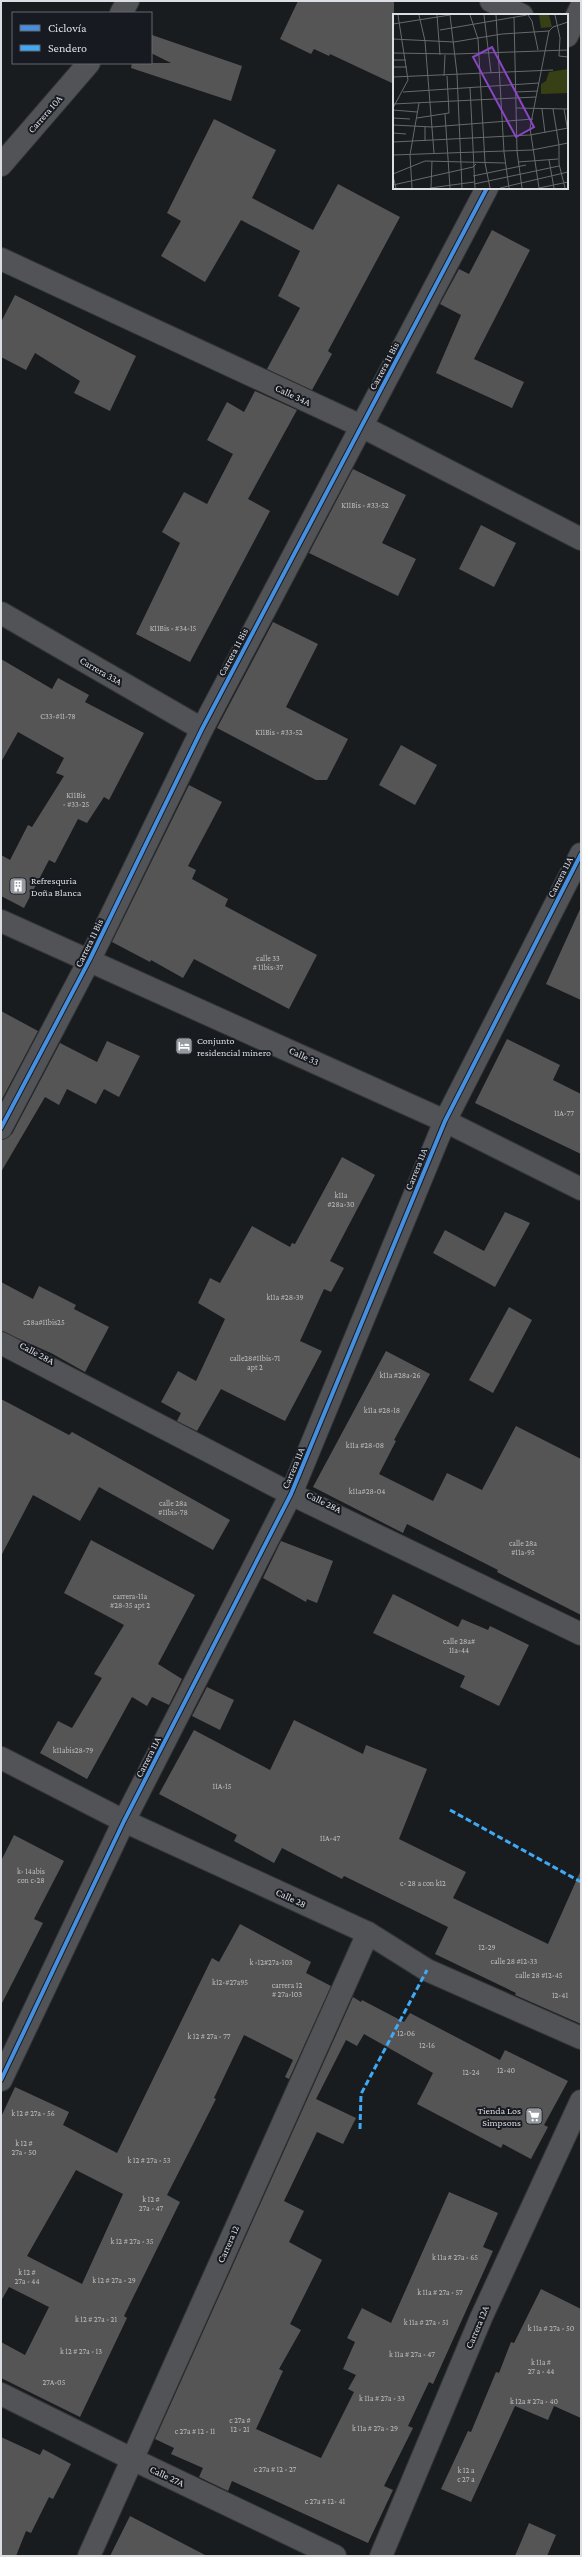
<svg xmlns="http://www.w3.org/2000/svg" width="582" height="2557" font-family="'Crimson Pro',serif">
	<rect width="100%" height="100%" fill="#191c1f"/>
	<g fill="#565555" fill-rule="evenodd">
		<path d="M298 1H394V84L330 54 329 56 314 49 311 54 280 39Z"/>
		<path d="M152 35 242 66 231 101 131 68 132 63H171L151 53Z"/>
		<path d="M214 119 276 150 252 198 313 230 338 184 400 217 328 351 332 354 312 390 267 369 300 308 278 296 300 251 241 220 205 282 161 256 181 221 167 213Z"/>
		<path d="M492 230 530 250 474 359 524 382 512 408 436 373 461 315 440 304 459 269 469 274Z"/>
		<path d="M15 295 136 356 110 411 74 393 80 381 35 353 26 370 1 357V322Z"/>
		<path d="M255 391 297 410 248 499 270 511 190 662 136 634 180 543 162 532 184 492 207 504 233 454 207 440 227 402 244 412Z"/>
		<path d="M353 469 406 495 382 543 416 559 398 596 309 553Z"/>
		<path d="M481 525 516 543 494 587 459 569Z"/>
		<path d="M273 622 318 644 286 707 348 739 327 780H316L217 728Z"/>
		<path d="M1 659 52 689 58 678 89 695 85 702 144 733 109 800 104 797 87 823 78 819 55 863 49 860 24 908 1 896V855L10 860 28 825 32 827 64 776 56 773 64 758 18 732 1 762Z"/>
		<path d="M401 745 437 765 415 805 379 785Z"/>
		<path d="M189 785 222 802 188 866 196 870 192 879 228 899 225 906 317 955 289 1009 194 959 183 978 151 960 150 962 112 942Z"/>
		<path d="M581 907V1000L546 984Z"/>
		<path d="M1 1011 38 1031 1 1101Z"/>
		<path d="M507 1039 560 1065 553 1080 581 1094V1154L475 1103Z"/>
		<path d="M107 1041 140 1056 119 1097 104 1089 96 1104 67 1089 59 1105 45 1097 1 1172V1140L12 1134 60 1043 97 1062Z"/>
		<path d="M342 1157 375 1175 330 1261 344 1268 331 1292 324 1289 300 1341 322 1351 285 1421 221 1389 197 1431 177 1421 181 1413 161 1402 178 1371 196 1381 225 1319 198 1303 210 1278 220 1283 252 1226 290 1247 292 1243 295 1244Z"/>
		<path d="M505 1212 530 1223 495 1287 433 1253 445 1230 484 1251Z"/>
		<path d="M1 1282 33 1299 39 1286 76 1305 74 1309 109 1327 85 1372 51 1353 1 1331Z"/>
		<path d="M509 1307 532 1320 493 1393 469 1380Z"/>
		<path d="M386 1351 430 1374 394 1440 396 1441 379 1474 433 1501 447 1473 482 1490 516 1426 581 1459V1615L497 1572 498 1570 407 1524 403 1533 313 1487Z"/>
		<path d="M1 1399 69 1435 72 1432 230 1520 213 1550 99 1487 80 1521 33 1495 1 1556Z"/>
		<path d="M91 1540 195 1595 158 1664 182 1679 169 1705 152 1697 147 1706 132 1697 87 1779 40 1753 58 1721 72 1728 102 1678 94 1674 124 1625 64 1593Z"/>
		<path d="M281 1541 333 1561 317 1603 307 1599 306 1602 263 1578Z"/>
		<path d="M393 1594 458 1627 462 1619 488 1630 490 1626 529 1645 499 1706 460 1687 465 1676 373 1633Z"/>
		<path d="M207 1687 234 1700 220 1730 192 1716Z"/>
		<path d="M294 1720 363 1754 366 1745 427 1769 399 1839 466 1872 453 1898 548 1944 581 1870V2024L515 1995 516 1993 435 1954 448 1927 344 1876 342 1879 282 1848 274 1863 234 1841 237 1835 159 1794 194 1730 270 1770Z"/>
		<path d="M14 1835 64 1861 34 1919 43 1923 1 2005V1861Z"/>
		<path d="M240 1924 311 1962 306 1973 331 1986 289 2079 285 2077 293 2060 244 2035 214 2098 216 2099 167 2195 180 2202 124 2316 127 2318 80 2417 1 2378V2342L25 2355 49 2307 9 2287 1 2301V2117L15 2087 69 2112 63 2125 117 2153 212 1958 219 1962ZM76 2170 123 2194 82 2284 27 2256Z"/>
		<path d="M353 1997 361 2002 362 2000 404 2022 410 2013 500 2060 505 2050 568 2081 544 2125 548 2127 531 2159 503 2144 501 2148 417 2104 433 2073 364 2034 357 2046 346 2040 316 2099 356 2118 343 2144 317 2132 284 2201 304 2211 289 2242 322 2260 290 2324 301 2330 279 2369 283 2371 256 2429 321 2458 354 2392 348 2389 356 2375 343 2369 355 2342 347 2338 362 2308 391 2323 449 2192 498 2213 483 2247 493 2251 433 2384 429 2382 408 2426 413 2428 384 2486 393 2490 368 2543 232 2481 228 2491 199 2477 203 2468 171 2454 174 2448 155 2439Z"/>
		<path d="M541 2289 581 2309V2418L554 2406 548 2420 515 2406 471 2502 441 2489 468 2431 471 2432 496 2372 499 2373 511 2342 514 2343Z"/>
		<path d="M1 2437 40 2455 43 2449 71 2464 53 2499 49 2497 31 2533 26 2531 16 2556H1Z"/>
		<path d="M130 2516 207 2556H110Z"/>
		<path d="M529 2523 556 2535 547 2556H515Z"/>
	</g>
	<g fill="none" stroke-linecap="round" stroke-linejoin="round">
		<defs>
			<g id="street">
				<path d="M491 1 522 15"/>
				<path d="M121 13 128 1"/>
				<path d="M567 36 581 7"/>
				<path d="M1 165 89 63"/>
				<path d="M1 259 361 426 581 539"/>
				<path d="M1 613 202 729"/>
				<path d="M1 921 445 1121 581 1189"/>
				<path d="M1 1128 90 959 202 729 487 188"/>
				<path d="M1 1343 291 1494 581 1634"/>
				<path d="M1 1758 124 1821 368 1933 427 1970 581 2038"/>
				<path d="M1 2080 124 1821 291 1494 445 1121 581 854"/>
				<path d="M1 2394 132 2459 335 2556"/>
				<path d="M89 2556 368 1933"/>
				<path d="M381 2556 481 2318 581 2101"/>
			</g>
		</defs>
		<use href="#street" stroke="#343537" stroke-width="24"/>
		<use href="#street" stroke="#525356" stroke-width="22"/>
		<g stroke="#3fa9f5" stroke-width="3" stroke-dasharray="6 3" stroke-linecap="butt">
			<path d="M450 1810 581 1882"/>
			<path d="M360 2129 361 2094 427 1970"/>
		</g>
		<defs>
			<g id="cycleway">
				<path d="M1 1128 90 959 202 729 487 188"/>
				<path d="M1 2080 124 1821 291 1494 445 1121 581 854"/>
			</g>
		</defs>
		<use href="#cycleway" stroke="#171b21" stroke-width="6"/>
		<use href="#cycleway" stroke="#468fdf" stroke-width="4"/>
	</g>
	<defs>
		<symbol id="building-square" viewBox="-11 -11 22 22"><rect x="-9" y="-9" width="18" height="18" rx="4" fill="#979a9e" stroke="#171b21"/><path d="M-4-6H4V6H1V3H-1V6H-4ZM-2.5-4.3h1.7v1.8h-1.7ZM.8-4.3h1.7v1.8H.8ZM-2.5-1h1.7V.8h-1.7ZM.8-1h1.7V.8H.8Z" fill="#fff"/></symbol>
		<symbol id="hotel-square" viewBox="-11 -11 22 22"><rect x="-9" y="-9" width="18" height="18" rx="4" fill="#979a9e" stroke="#171b21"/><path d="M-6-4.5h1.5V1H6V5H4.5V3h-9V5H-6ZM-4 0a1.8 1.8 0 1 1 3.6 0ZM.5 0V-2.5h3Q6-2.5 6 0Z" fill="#fff"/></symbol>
		<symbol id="supermarket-square" viewBox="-11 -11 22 22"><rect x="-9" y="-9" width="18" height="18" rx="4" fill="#979a9e" stroke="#171b21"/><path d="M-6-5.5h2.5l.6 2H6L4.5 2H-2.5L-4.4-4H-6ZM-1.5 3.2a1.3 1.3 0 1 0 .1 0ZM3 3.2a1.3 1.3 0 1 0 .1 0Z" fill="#fff"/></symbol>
	</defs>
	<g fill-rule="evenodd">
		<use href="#building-square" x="8" y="876" width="20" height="20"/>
		<use href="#hotel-square" x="174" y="1036" width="20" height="20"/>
		<use href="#supermarket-square" x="524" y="2106" width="20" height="20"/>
	</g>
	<g text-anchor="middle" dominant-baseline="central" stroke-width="4" stroke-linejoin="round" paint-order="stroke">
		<g font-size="8" fill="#babcbf">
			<text x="365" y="505">K11Bis - #33-52</text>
			<text x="173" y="628">K11Bis - #34-15</text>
			<text x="58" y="716">C33-#11-78</text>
			<text x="279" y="732">K11Bis - #33-52</text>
			<text x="76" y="795">K11Bis<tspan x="76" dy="9">- #33-25</tspan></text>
			<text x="268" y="958">calle 33<tspan x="268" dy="9"># 11bis-37</tspan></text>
			<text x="564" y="1113">11A-77</text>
			<text x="341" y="1195">k11a<tspan x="341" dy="9">#28a-30</tspan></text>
			<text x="285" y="1297">k11a #28-39</text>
			<text x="44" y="1322">c28a#11bis25</text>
			<text x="255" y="1358">calle28#11bis-71<tspan x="255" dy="9">apt 2</tspan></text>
			<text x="400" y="1375">k11a #28a-26</text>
			<text x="382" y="1410">k11a #28-18</text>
			<text x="365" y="1445">k11a #28-08</text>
			<text x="367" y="1491">k11a#28-04</text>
			<text x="173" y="1503">calle 28a<tspan x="173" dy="9">#11bis-78</tspan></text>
			<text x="523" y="1543">calle 28a<tspan x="523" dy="9">#11a-95</tspan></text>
			<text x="130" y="1596">carrera-11a<tspan x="130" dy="9">#28-35 apt 2</tspan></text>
			<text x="459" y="1641">calle 28a#<tspan x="459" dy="9">11a-44</tspan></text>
			<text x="73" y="1750">k11abis28-79</text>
			<text x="222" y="1786">11A-15</text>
			<text x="330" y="1838">11A-47</text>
			<text x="31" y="1871">k- 14abis<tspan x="31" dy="9">con c-28</tspan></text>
			<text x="423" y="1883">c- 28 a con k12</text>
			<text x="487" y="1947">12-29</text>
			<text x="514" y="1961">calle 28 #12-33</text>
			<text x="271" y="1962">k -12#27a-103</text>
			<text x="539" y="1975">calle 28 #12-45</text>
			<text x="230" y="1982">k12-#27a95</text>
			<text x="287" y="1985">carrera 12<tspan x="287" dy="9"># 27a-103</tspan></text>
			<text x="560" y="1995">12-41</text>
			<text x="406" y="2033">12-06</text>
			<text x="209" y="2036">k 12 # 27a - 77</text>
			<text x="427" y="2045">12-16</text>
			<text x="506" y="2070">12-40</text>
			<text x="471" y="2072">12-24</text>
			<text x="33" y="2113">k 12 # 27a - 56</text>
			<text x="24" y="2143">k 12 #<tspan x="24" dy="9">27a - 50</tspan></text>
			<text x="149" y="2160">k 12 # 27a - 53</text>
			<text x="151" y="2199">k 12 #<tspan x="151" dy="9">27a - 47</tspan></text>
			<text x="132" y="2241">k 12 # 27a - 35</text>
			<text x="455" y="2257">k 11a # 27a - 65</text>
			<text x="27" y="2272">k 12 #<tspan x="27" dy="9">27a - 44</tspan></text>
			<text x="114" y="2280">k 12 # 27a - 29</text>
			<text x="440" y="2292">k 11a # 27a - 57</text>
			<text x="96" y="2319">k 12 # 27a - 21</text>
			<text x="426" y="2322">k 11a # 27a - 51</text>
			<text x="551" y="2328">k 11a # 27a - 50</text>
			<text x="81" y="2351">k 12 # 27a - 13</text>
			<text x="412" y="2354">k 11a # 27a - 47</text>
			<text x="541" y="2362">k 11a #<tspan x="541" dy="9">27 a - 44</tspan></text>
			<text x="54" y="2382">27A-05</text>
			<text x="382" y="2398">k 11a # 27a - 33</text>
			<text x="534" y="2401">k 12a # 27a - 40</text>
			<text x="240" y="2420">c 27a #<tspan x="240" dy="9">12 - 21</tspan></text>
			<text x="375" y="2428">k 11a # 27a - 29</text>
			<text x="195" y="2431">c 27a # 12 - 11</text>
			<text x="275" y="2469">c 27a # 12 - 27</text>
			<text x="466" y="2470">k 12 a<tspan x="466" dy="9">c 27 a</tspan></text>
			<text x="325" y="2501">c 27a # 12- 41</text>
		</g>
		<g font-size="10" fill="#dbdee2" stroke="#171b21">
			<text transform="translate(45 114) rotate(-49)">Carrera 10A</text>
			<text transform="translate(384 366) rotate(-62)">Carrera 11 Bis</text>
			<text transform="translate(293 395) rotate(25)">Calle 34A</text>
			<text transform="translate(233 652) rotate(-62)">Carrera 11 Bis</text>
			<text transform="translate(101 671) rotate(30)">Carrera 33A</text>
			<text transform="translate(560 877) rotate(-63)">Carrera 11A</text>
			<text transform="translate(89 943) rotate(-64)">Carrera 11 Bis</text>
			<text transform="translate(304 1056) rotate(24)">Calle 33</text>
			<text transform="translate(416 1169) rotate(-68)">Carrera 11A</text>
			<text transform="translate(37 1353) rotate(28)">Calle 28A</text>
			<text transform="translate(293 1468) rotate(-67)">Carrera 11A</text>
			<text transform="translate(324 1502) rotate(26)">Calle 28A</text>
			<text transform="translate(148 1757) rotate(-63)">Carrera 11A</text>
			<text transform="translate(291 1898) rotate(25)">Calle 28</text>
			<text transform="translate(228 2244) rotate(-66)">Carrera 12</text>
			<text transform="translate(477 2327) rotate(-67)">Carrera 12A</text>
			<text transform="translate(167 2476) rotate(25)">Calle 27A</text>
		</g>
		<g font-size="10" fill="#dbdee2" stroke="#171b21" text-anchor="start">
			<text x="31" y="880">Refresquria<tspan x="31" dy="12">Doña Blanca</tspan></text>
			<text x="197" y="1040">Conjunto<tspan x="197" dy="12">residencial minero</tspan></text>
			<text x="521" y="2110" text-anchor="end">Tienda Los<tspan x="521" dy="12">Simpsons</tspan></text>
		</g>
	</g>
	<g transform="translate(393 14)">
		<rect width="175" height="175" fill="#191c1f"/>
		<path d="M146 1H156L159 13 148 14ZM175 55V79L148 80V70L153 67 156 58Z" fill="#364014"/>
		<path fill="none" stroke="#676a6d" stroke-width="1" d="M26 1 32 27 41 139M44 1 47 41M57 1 64 60 69 174M77 1 85 25 92 149 97 174M91 1 98 59M103 1 111 138 116 174M135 1 139 7 145 36M162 1 167 24 166 42 175 43M121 3 124 137 129 174M0 10 57 1M47 16 134 1M0 25 61 28 109 20 156 17 160 13 175 8M0 39 62 40 175 36M0 46H13M0 53H14M51 62 52 41M0 63 160 56M77 73 82 174M10 78 146 69M123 78 145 77M0 90 143 83M0 94 15 66 5 1M123 94 175 95M149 95 152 119M160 95 166 131V150L172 174M171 95 175 118M0 96 24 98M52 100 57 174M0 104 17 105M24 104 56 99 54 62M0 111 39 113 140 105M32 113V127M0 119 13 120M0 128 137 121 175 114M0 141 139 136 175 129M156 146 161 174M125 148 165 145M0 160 32 147 112 149M0 162 3 174M80 162 133 151M81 170 166 152M0 171 80 153 83 150M19 174 17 141 26 89M37 174 81 168M38 174 39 147M107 174 175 158M146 174 137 114 156 17M146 174 175 168"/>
		<path fill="#8947c4" fill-opacity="0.15" stroke="#8947c4" stroke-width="2" d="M99 33 141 113 123 123 80 43Z"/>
		<rect width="175" height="175" fill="none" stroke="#dbdee2" stroke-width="2"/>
	</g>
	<rect width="582" height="2557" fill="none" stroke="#dbdee2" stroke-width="4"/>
	<rect x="12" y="12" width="140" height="52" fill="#171b21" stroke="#65696e"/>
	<rect x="20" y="25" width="20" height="6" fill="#468fdf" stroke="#65696e"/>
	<text x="48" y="32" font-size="12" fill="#dbdee2">Ciclovía</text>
	<rect x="20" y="45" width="20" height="6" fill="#3fa9f5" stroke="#65696e"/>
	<text x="48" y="52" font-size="12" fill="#dbdee2">Sendero</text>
</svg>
